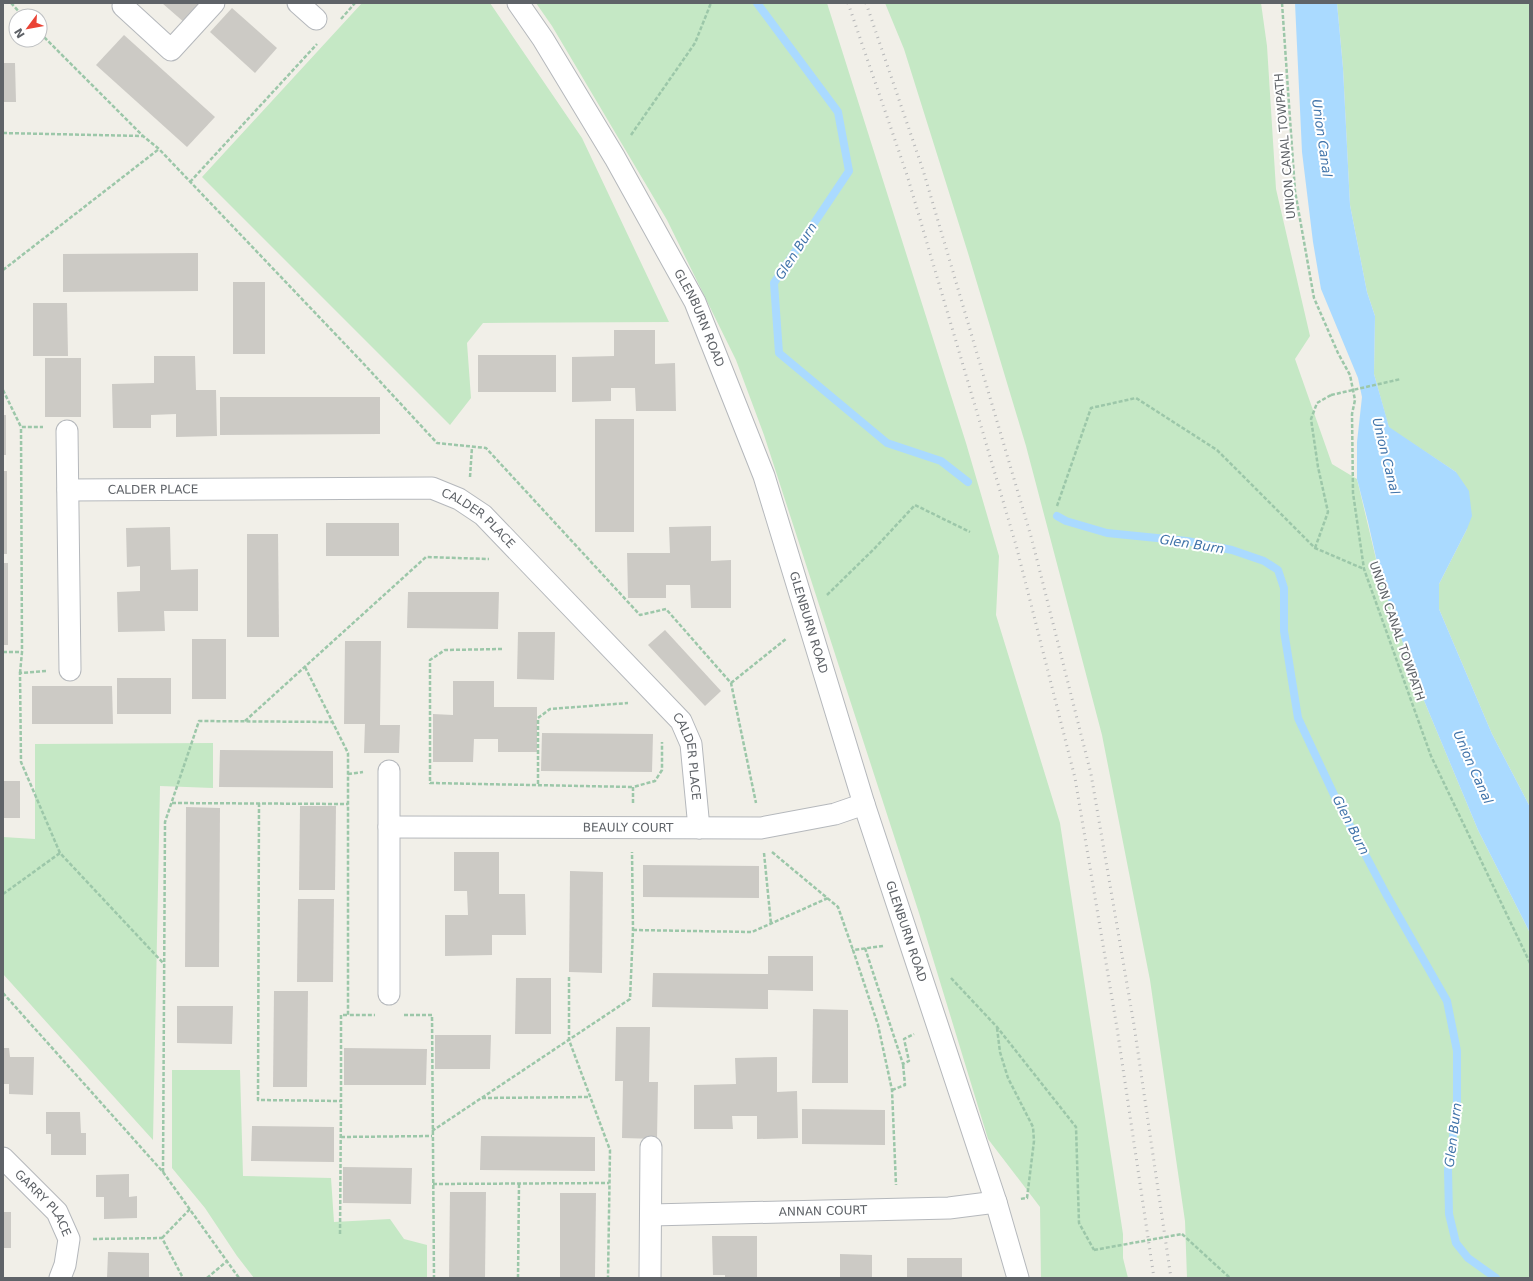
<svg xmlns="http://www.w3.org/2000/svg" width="1533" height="1281" font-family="'DejaVu Sans',sans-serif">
	<rect width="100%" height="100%" fill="#f1efe8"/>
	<g fill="#c5e8c5">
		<path d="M362 3H490L582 138 669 322 483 323 467 343 471 398 450 425 202 177Z"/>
		<path d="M536 3H827L966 443 999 556 996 615 1060 823 1123 1234V1258L1128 1278H1041L1040 1207 988 1139 919 913 764 435 736 360 667 220 552 26Z"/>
		<path d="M885 3H1261L1267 46 1276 189 1310 336 1295 359 1332 464 1357 479 1381 580 1418 686 1478 830 1530 933V1278H1187L1185 1221 1150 980 1102 735 1026 446 968 253 904 49Z"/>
		<path d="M1337 3H1530V807L1492 734 1439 609V584L1467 529 1456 472 1389 428 1374 374 1375 316 1367 292 1350 205 1343 68Z"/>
		<path d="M213 743V788L160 786 153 1140 3 974V837L35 839V744Z"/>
		<path d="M172 1070H240L243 1176 331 1178 334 1222 390 1219 404 1239 427 1245V1278H254L237 1256 205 1208 172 1168Z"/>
	</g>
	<path fill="#aadaff" d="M1295 3H1337L1343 68 1350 205 1367 292 1375 316 1374 374 1389 427 1456 472 1469 491 1472 516 1467 529 1439 584V609L1492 734 1530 807V933L1478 830 1418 686 1381 580 1368 522 1357 479V442L1362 397 1358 378 1321 289 1313 242 1302 152Z"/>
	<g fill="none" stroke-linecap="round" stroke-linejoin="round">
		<g stroke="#aadaff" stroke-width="8">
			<path d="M757 3 838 112 849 171 774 283 779 353 887 443 941 461 968 482"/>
			<path d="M1057 516 1066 521 1107 533 1187 541 1232 550 1264 561 1278 570 1284 588V631L1298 718 1336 799 1386 894 1447 1001 1457 1051V1110L1448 1170 1449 1214 1456 1243 1468 1258 1496 1278"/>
		</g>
	</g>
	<g fill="#cccac5">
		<path d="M162 3H203L185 23Z"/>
		<path d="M232 8 277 48 255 73 210 32Z"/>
		<path d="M124 35 215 117 187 147 96 65Z"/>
		<path d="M3 63H15L16 102H3Z"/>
		<path d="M198 253V291L63 292V254Z"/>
		<rect x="233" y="282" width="32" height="72"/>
		<path d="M33 303H67L68 356H33Z"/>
		<path d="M614 330H655V364L675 363 676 411H636L635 388H611V401L572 402V357L614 356Z"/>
		<rect x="478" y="355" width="78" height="37"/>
		<path d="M154 356H195L196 390H216L217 436 176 437V414L151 415V428H113L112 384 154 383Z"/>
		<rect x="45" y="358" width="36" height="59"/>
		<path d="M220 397H380V434L220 435Z"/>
		<rect x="3" y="415" width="3" height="40"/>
		<rect x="595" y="419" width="39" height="113"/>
		<rect x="3" y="471" width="4" height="83"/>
		<rect x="326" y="523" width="73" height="33"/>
		<path d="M711 526V561L731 560V608H691L690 585H666V598H628L627 553H670L669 527Z"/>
		<path d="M170 527 171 570 198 569V611H164L165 631 118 632 117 592 140 591V566L127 567 126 528Z"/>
		<path d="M247 534H278L279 637H247Z"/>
		<rect x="3" y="563" width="5" height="82"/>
		<path d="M408 592H499L498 629 407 628Z"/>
		<path d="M665 630 721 691 705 706 648 645Z"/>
		<path d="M518 632H555L554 680 517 679Z"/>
		<rect x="192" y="639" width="34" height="60"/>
		<path d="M345 641H381L380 725H400L399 753H364L365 724H344Z"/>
		<rect x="117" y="678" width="54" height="36"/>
		<path d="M453 681H494V707H537V752H498V739H474L473 762H433V714L453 715Z"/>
		<path d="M32 686H112L113 724H32Z"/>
		<path d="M542 733 653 734 652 772 541 771Z"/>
		<path d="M220 750 333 751V788L219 787Z"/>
		<rect x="3" y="781" width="17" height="37"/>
		<path d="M300 806H336L335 890H299Z"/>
		<path d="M186 807 220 808 219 967H185Z"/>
		<path d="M454 852H499V894H525L526 935H492V955L445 956V915H468L467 891H454Z"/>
		<path d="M643 865 759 866V898L643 897Z"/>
		<path d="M570 871 603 872 602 973 569 972Z"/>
		<path d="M298 899H334L333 982H297Z"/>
		<path d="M768 956H813V991L768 990V1009L652 1007 653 973 768 974Z"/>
		<path d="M516 978H551V1034H515Z"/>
		<path d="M274 991H308L307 1087H273Z"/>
		<path d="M177 1006H233L232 1044 177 1043Z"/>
		<path d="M813 1009 848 1010V1083H812Z"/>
		<path d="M616 1027H650L649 1082H658L657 1139 622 1138 623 1081H615Z"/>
		<path d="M435 1035H491L490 1069H435Z"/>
		<path d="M3 1048H9L10 1057H34L33 1095 9 1094V1084H3Z"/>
		<path d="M344 1048 427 1049 426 1085H344Z"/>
		<path d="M777 1057V1092L797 1091 798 1138 757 1139V1116H732L733 1129H694V1085L736 1084 735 1058Z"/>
		<path d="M802 1109 885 1110V1145L802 1144Z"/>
		<path d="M46 1112H80L81 1133H86V1155H51V1134H46Z"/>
		<path d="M252 1126 334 1127V1162L251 1161Z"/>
		<path d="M481 1136 595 1137V1171L480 1170Z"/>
		<path d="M343 1167 412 1168 411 1204 343 1203Z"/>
		<path d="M129 1174V1197L137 1196V1218L104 1219V1197H96V1175Z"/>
		<path d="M450 1192H486L485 1278H449Z"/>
		<path d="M560 1193H596L595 1277H560Z"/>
		<rect x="3" y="1212" width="8" height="36"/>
		<path d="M712 1236H757V1278H725V1275H713Z"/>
		<path d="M108 1252 149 1253V1278H107Z"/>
		<path d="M840 1254 872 1255V1278H840Z"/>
		<rect x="907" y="1258" width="55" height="20"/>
	</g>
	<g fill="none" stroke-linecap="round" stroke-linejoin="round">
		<defs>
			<g id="minor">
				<path d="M298 3 316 19"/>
				<path id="s1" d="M518 3 543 39 615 158 695 302 764 476 864 804 996 1202 1018 1278"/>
				<path d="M123 6 171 50 214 3"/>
				<path d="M67 431 70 670"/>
				<path id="s2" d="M68 490 432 488 459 499 483 515 681 721 691 744 699 828"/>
				<path id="s3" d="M389 827 761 828 835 814 864 804"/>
				<path d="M389 994V771"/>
				<path id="s4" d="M3 1158 57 1212 69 1239 65 1265 60 1278"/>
				<path id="s5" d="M651 1215 949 1208 996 1202"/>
				<path d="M650 1278 651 1147"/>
			</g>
		</defs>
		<use href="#minor" stroke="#b5b8bc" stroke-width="23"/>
		<g stroke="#9cc7a9" stroke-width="2.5" stroke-dasharray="4 2" stroke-linecap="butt">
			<path d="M11 3 23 16"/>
			<path d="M1282 3 1295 191 1314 298 1338 353 1350 375 1355 400 1352 414 1353 493 1364 569 1431 756 1530 963"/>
			<path d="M341 19 355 3"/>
			<path d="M40 33 143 136 159 149 362 362 437 443 486 448 640 615 666 609 731 683 756 803"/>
			<path d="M3 133 143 136"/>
			<path d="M631 135 695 43 711 3"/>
			<path d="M190 182 317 44"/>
			<path d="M3 270 159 149"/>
			<path d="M3 390 21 427H43"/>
			<path d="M470 477 472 447"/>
			<path d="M1057 506 1091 408 1136 398 1217 450 1315 548 1364 569"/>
			<path d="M1315 548 1328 512 1318 467 1311 419 1317 403 1331 395"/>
			<path d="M827 595 875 548 915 505 970 532"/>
			<path d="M502 649 445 650 430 660V783L633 787"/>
			<path d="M3 652H22"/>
			<path d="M305 667 348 753V1015H375"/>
			<path d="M46 671 20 673 21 762 60 853 164 964"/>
			<path d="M20 673 22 652 21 427"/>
			<path d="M731 683 787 638"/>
			<path d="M245 721 426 557 489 559"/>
			<path d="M348 774 363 772"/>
			<path d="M538 784V718L550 709 628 703"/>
			<path d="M172 803 348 804"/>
			<path d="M259 803 258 1100 341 1101V1015H348"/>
			<path d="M633 803V787L655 781 662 770V742"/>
			<path d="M772 852 838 907 853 950"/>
			<path d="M764 853 771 924"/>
			<path d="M3 894 60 853"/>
			<path d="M633 930 752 932 828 898"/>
			<path d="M883 946 853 950 878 1025 892 1090 896 1185"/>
			<path d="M865 948 903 1064 909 1061 904 1039 914 1034"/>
			<path d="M569 977V1040L610 1150 608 1278"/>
			<path d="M951 978 997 1027 1076 1127 1079 1223 1094 1250"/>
			<path d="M3 993 163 1172 239 1278"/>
			<path d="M404 1015H432L434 1278"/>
			<path d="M997 1028 1000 1052 1008 1078 1033 1127 1034 1141 1027 1198 1020 1199"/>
			<path d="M892 1090 905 1085 903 1064"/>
			<path d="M482 1098 590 1097"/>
			<path d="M432 1131 630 999 633 930 632 852"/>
			<path d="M341 1137 432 1136"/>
			<path d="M163 1172 165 822 199 721 332 722"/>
			<path d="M433 1184 609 1183"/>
			<path d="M340 1234 341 1101"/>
			<path d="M1182 1234 1230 1278"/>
			<path d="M162 1238 190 1209"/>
			<path d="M93 1239 162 1238 183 1278"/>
			<path d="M207 1278 226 1262"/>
			<path d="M518 1278 519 1184"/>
		</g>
		<use href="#minor" stroke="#fff" stroke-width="21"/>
		<g stroke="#b6b7b8" stroke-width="3" stroke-dasharray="1 5" stroke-linecap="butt">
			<path d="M848 3 907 175 1016 545 1075 778 1117 1028 1154 1278"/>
			<path d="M866 3 923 170 1032 540 1091 774 1134 1025 1171 1278"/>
		</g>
		<g stroke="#9cc7a9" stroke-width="2.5" stroke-dasharray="4 2" stroke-linecap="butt">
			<path d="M1331 395 1401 379"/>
			<path d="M1094 1250 1182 1234"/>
		</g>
	</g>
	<g text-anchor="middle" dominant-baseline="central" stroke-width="4" stroke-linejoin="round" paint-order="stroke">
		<g font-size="12" fill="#5f6368" stroke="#fff">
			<text transform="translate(1285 146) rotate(-95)">UNION CANAL TOWPATH</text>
			<text stroke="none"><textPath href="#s1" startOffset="364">GLENBURN ROAD</textPath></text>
			<text stroke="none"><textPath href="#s2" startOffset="85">CALDER PLACE</textPath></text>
			<text stroke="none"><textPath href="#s2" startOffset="420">CALDER PLACE</textPath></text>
			<text stroke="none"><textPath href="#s1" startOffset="688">GLENBURN ROAD</textPath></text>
			<text transform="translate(1397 631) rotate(71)">UNION CANAL TOWPATH</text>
			<text stroke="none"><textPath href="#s2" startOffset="744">CALDER PLACE</textPath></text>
			<text stroke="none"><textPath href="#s3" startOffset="239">BEAULY COURT</textPath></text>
			<text stroke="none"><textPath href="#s1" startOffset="1012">GLENBURN ROAD</textPath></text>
			<text stroke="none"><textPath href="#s4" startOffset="61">GARRY PLACE</textPath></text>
			<text stroke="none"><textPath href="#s5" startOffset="172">ANNAN COURT</textPath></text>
		</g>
		<g font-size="13" font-style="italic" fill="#4174aa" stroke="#fff">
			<text transform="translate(1322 138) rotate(82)">Union Canal</text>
			<text transform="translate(796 251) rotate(-57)">Glen Burn</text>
			<text transform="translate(1386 456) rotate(76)">Union Canal</text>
			<text transform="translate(1192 544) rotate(9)">Glen Burn</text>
			<text transform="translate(1473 767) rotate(66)">Union Canal</text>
			<text transform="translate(1351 825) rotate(63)">Glen Burn</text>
			<text transform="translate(1453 1135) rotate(-83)">Glen Burn</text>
		</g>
	</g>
	<rect width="1533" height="1281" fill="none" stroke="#5f6368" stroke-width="8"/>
	<g transform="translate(28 28) rotate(238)"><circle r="19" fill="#ffffff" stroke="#bfc1c3"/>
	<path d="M0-3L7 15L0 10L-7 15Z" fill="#ea4335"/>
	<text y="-6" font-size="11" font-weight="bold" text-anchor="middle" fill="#5f6368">N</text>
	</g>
</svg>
